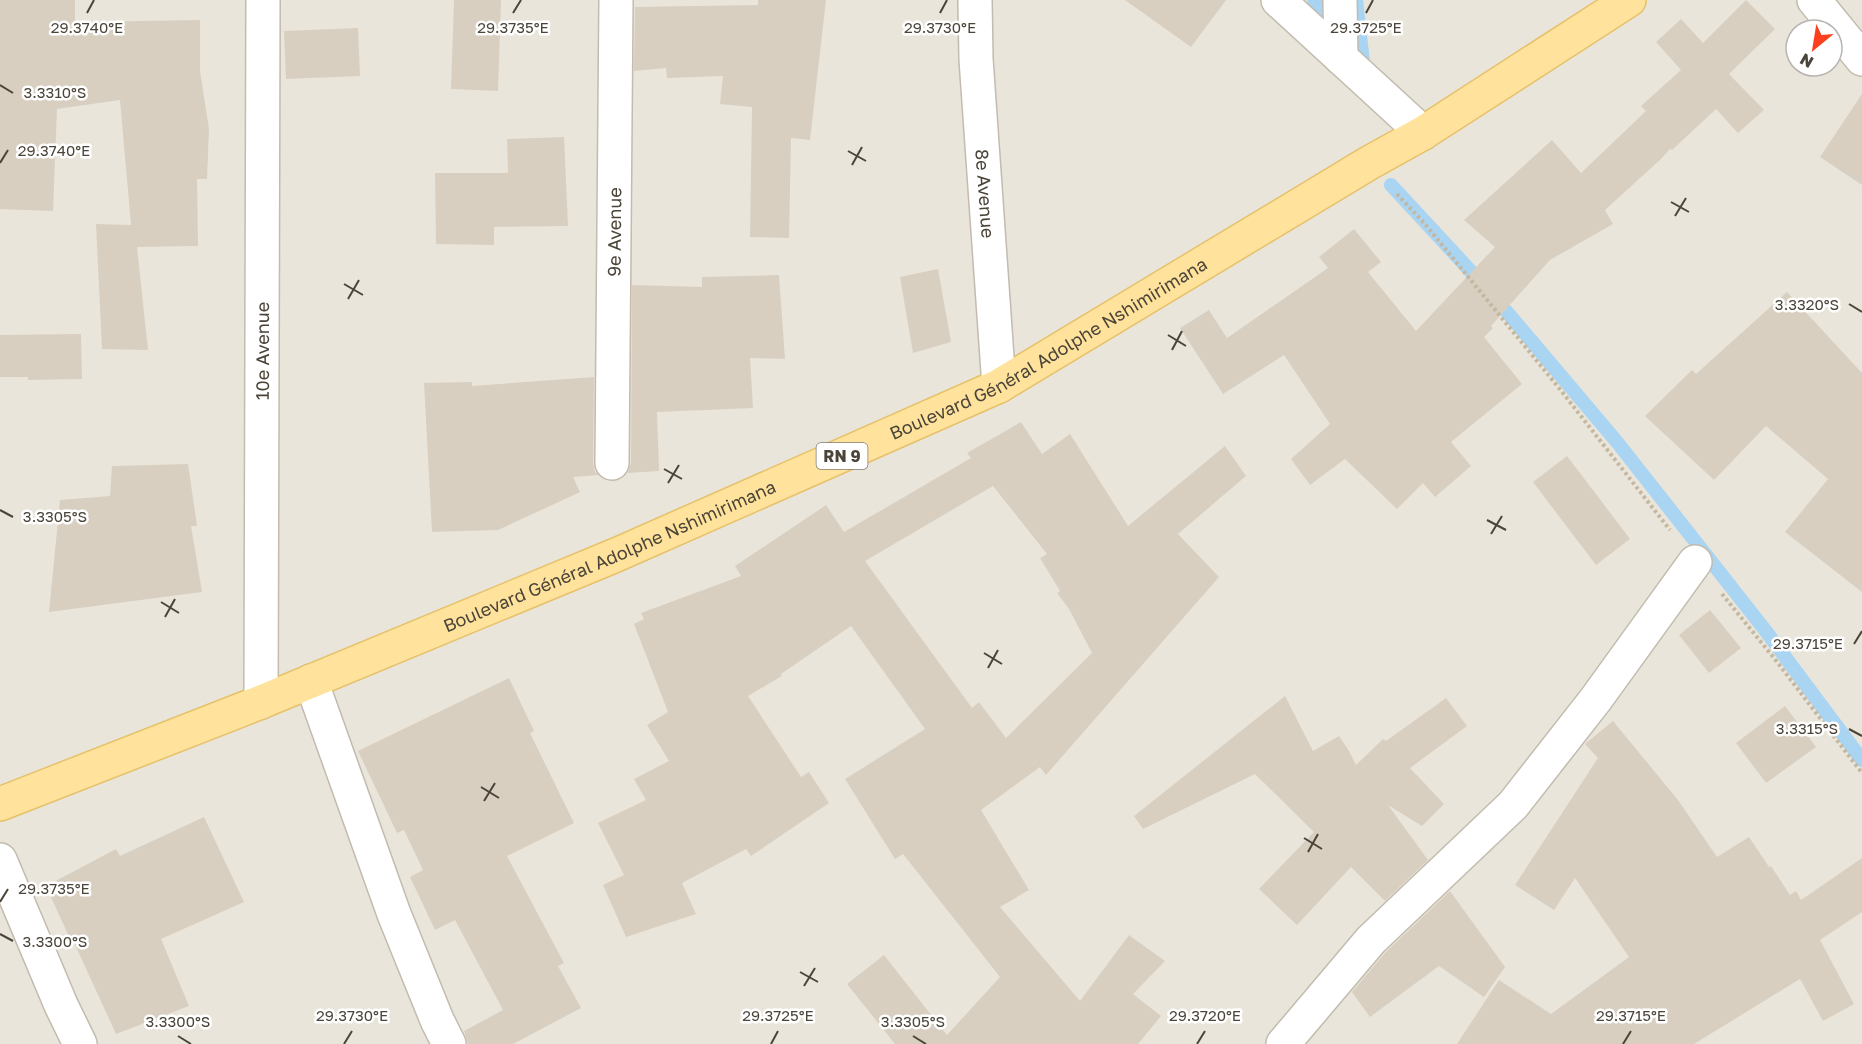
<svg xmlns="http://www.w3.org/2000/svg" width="1862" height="1044" font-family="'Golos Text',sans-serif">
	<rect width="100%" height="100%" fill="#f6f3ec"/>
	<path fill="#eae5da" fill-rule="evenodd" d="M0 0H1862V1044H0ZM1796 30H1832V66H1796Z"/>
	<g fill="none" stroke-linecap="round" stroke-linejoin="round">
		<g stroke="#a9d4f2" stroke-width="14">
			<path d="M1314 0 1337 21"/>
			<path d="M1356 0 1363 62 1357 52"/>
			<path d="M1391 185 1490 292 1617 442 1765 630 1862 760"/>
		</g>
	</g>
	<g fill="#d8cfc1" fill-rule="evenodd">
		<path d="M0 0H75V22L200 20V71L209 129 207 179H197L198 246 137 247 148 350 102 349 96 224 131 225 120 100 57 109 53 211 0 209Z"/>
		<path d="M454 0H501L498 91 451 89Z"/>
		<path d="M758 0H826L810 140 791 138 789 238 750 237 752 107 720 104 723 76 667 78 666 68 634 71 635 7 758 5Z"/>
		<path d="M1125 0H1226L1191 47Z"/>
		<path d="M1746 0 1775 29 1729 74 1764 110 1738 133 1716 109 1672 150 1670 149 1661 159 1605 210 1613 224 1550 260 1491 326 1493 328 1484 337 1522 384 1451 442 1471 466 1435 497 1423 483 1397 509 1345 459 1310 485 1291 459 1330 424 1284 355 1223 394 1180 328 1209 310 1227 338 1328 268 1319 257 1354 229 1381 262 1368 272 1416 331 1495 247 1464 220 1552 140 1581 173 1646 111 1641 106 1681 70 1656 42 1681 19 1703 43Z"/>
		<path d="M358 28 360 76 286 79 284 31Z"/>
		<path d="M1862 94V185L1820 157Z"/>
		<path d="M564 137 568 226 494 227V245L436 244 435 173H508L507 139Z"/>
		<path d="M938 269 951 342 913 353 900 277Z"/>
		<path d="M779 275 785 359 750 358 753 408 657 412 659 471 628 473 631 463 632 285 702 287V277Z"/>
		<path d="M1787 292 1862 373V592L1785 532 1828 479 1766 426 1714 480 1645 416 1692 370 1696 374Z"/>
		<path d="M81 334 82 379 28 380V377H0V335Z"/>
		<path d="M594 377 593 463 595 472 599 475 573 477 580 492 498 530 432 532 424 383 472 382V386Z"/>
		<path d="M1021 422 1042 454 1070 434 1128 526 1225 446 1246 476 1178 534 1219 577 1046 775 1040 767 981 810 1029 890 1000 907 1080 1001 1129 935 1165 961 1133 994 1161 1016 1138 1044H895L847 984 884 955 947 1035 1000 977 903 854 895 859 845 779 925 729 851 626 781 674 782 676 748 696 801 777 809 772 829 803 751 856 746 849 682 883 696 914 626 937 603 885 624 875 598 823 646 800 634 779 669 761 647 725 668 712 634 624 644 619 641 613 741 576 735 566 826 505 844 532 971 458 967 453ZM993 486 1047 554 1040 558 1060 591 1057 593 1069 609 1092 653 1006 738 979 702 972 708 865 561Z"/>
		<path d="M1567 456 1630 539 1596 565 1533 482Z"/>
		<path d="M188 464 197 526H191L202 592 49 612 60 500 110 496 112 466Z"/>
		<path d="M1710 610 1741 648 1709 673 1679 635Z"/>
		<path d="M509 678 534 731 530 733 574 823 507 856 564 963 558 966 581 1008 513 1044H468L464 1031 503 1010 455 920 435 930 410 877 423 870 404 830 397 833 358 751Z"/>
		<path d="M1285 696 1313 751 1339 736 1349 751 1356 765 1383 739 1386 741 1446 698 1467 726 1410 768 1444 804 1422 826 1388 805 1428 860 1385 901 1351 867 1297 925 1259 889 1314 832 1255 774 1143 829 1134 816Z"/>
		<path d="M1785 706 1816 747 1766 783 1736 743Z"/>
		<path d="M1613 721 1678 800 1717 857 1749 837 1769 867 1771 866 1790 895 1796 891 1801 900 1862 858V912L1820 940 1854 1004 1823 1021 1800 979 1694 1044H1457L1499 980 1551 1014 1629 957 1575 878 1554 910 1515 885 1598 758 1585 744Z"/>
		<path d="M204 817 244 902 161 939 189 1006 116 1034 72 938 70 939 46 886 116 849 120 856Z"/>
		<path d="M1450 891 1505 967 1484 997 1439 966 1370 1017 1352 992 1385 953Z"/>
	</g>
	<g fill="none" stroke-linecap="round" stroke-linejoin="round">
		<defs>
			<g id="minor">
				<path id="s1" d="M975 0 976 59 999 386"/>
				<path d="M1278 0 1423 133"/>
				<path d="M1340 0 1341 58"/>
				<path d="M1814 0 1862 59"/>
				<path id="s2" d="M612 463 616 0"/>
				<path d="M311 681 394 914 437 1020 449 1044"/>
				<path id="s3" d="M261 702 263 0"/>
				<path d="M0 860 61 1005 80 1044"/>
				<path d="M1283 1044 1371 940 1513 805 1596 699 1695 562"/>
			</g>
			<g id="major">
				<path id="s4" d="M0 804 261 702 616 555 999 386 1369 163 1423 133 1629 0"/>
			</g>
		</defs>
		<use href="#minor" stroke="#c2bbae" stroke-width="36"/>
		<use href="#major" stroke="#e6c16a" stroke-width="36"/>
		<g stroke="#c4b79f" stroke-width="4" stroke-dasharray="3 3" stroke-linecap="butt">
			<path d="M1397 194 1425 224 1559 388 1670 530"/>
			<path d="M1722 594 1774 658 1862 773"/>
		</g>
		<use href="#minor" stroke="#fff" stroke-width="33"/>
		<use href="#major" stroke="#ffe39c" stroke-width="33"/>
	</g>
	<path fill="none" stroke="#4b4439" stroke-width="2" d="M87 13 94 0M513 13 521 0M940 13 947 0M1366 13 1373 0M0 85 13 93M848 151 866 161M0 163 8 150M852 165 862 147M1671 202 1689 212M1675 216 1686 198M344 284 363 295M348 299 359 280M1849 304 1862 312M1168 335 1186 346M1172 350 1182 331M664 469 682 479M668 483 679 465M0 510 13 517M1487 520 1506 530M1491 534 1502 516M161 602 179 613M165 617 175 599M1854 644 1862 631M984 653 1002 664M988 668 998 650M1849 729 1862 736M481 787 499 798M484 801 495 783M1304 838 1322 849M1308 852 1318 834M0 902 8 889M0 934 13 941M800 972 818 982M804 986 815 968M178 1036 191 1044M913 1036 926 1044M344 1044 352 1031M771 1044 778 1031M1197 1044 1205 1031M1623 1044 1631 1031"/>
	<g text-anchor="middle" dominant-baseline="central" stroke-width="5" stroke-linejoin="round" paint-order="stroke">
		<rect fill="#fff" stroke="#817c74" stroke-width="1.5" x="816.5" y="443" width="51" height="26" rx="4.5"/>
		<g font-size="16" font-weight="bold" fill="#4b4439">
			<text x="842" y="456">RN 9</text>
		</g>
		<g font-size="18" fill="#4b4439" stroke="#fff">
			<text stroke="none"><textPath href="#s1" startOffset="194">8e Avenue</textPath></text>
			<text stroke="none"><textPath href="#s2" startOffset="231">9e Avenue</textPath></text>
			<text stroke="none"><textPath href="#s4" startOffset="1144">Boulevard Général Adolphe Nshimirimana</textPath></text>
			<text stroke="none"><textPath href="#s3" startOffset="351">10e Avenue</textPath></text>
			<text stroke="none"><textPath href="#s4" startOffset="658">Boulevard Général Adolphe Nshimirimana</textPath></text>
		</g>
	</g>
	<g font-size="15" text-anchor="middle" fill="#4b4439" stroke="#fff" stroke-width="5" stroke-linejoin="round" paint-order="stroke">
		<text x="513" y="33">29.3735°E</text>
		<text x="940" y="33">29.3730°E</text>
		<text x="1366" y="33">29.3725°E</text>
		<text x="87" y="33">29.3740°E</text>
		<text x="55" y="98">3.3310°S</text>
		<text x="54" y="156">29.3740°E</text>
		<text x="1807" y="310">3.3320°S</text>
		<text x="55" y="522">3.3305°S</text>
		<text x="1808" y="649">29.3715°E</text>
		<text x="1807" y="734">3.3315°S</text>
		<text x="54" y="894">29.3735°E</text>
		<text x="55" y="947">3.3300°S</text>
		<text x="352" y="1021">29.3730°E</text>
		<text x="778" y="1021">29.3725°E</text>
		<text x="1205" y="1021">29.3720°E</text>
		<text x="1631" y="1021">29.3715°E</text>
		<text x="178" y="1027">3.3300°S</text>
		<text x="913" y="1027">3.3305°S</text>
	</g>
	<g transform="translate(1814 48) rotate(210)"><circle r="28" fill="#ffffff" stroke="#b7b4b0" stroke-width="1.5"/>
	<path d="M0-4.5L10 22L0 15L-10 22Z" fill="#fc3f1d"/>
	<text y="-9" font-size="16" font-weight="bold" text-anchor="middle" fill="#4b4439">N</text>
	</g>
</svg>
